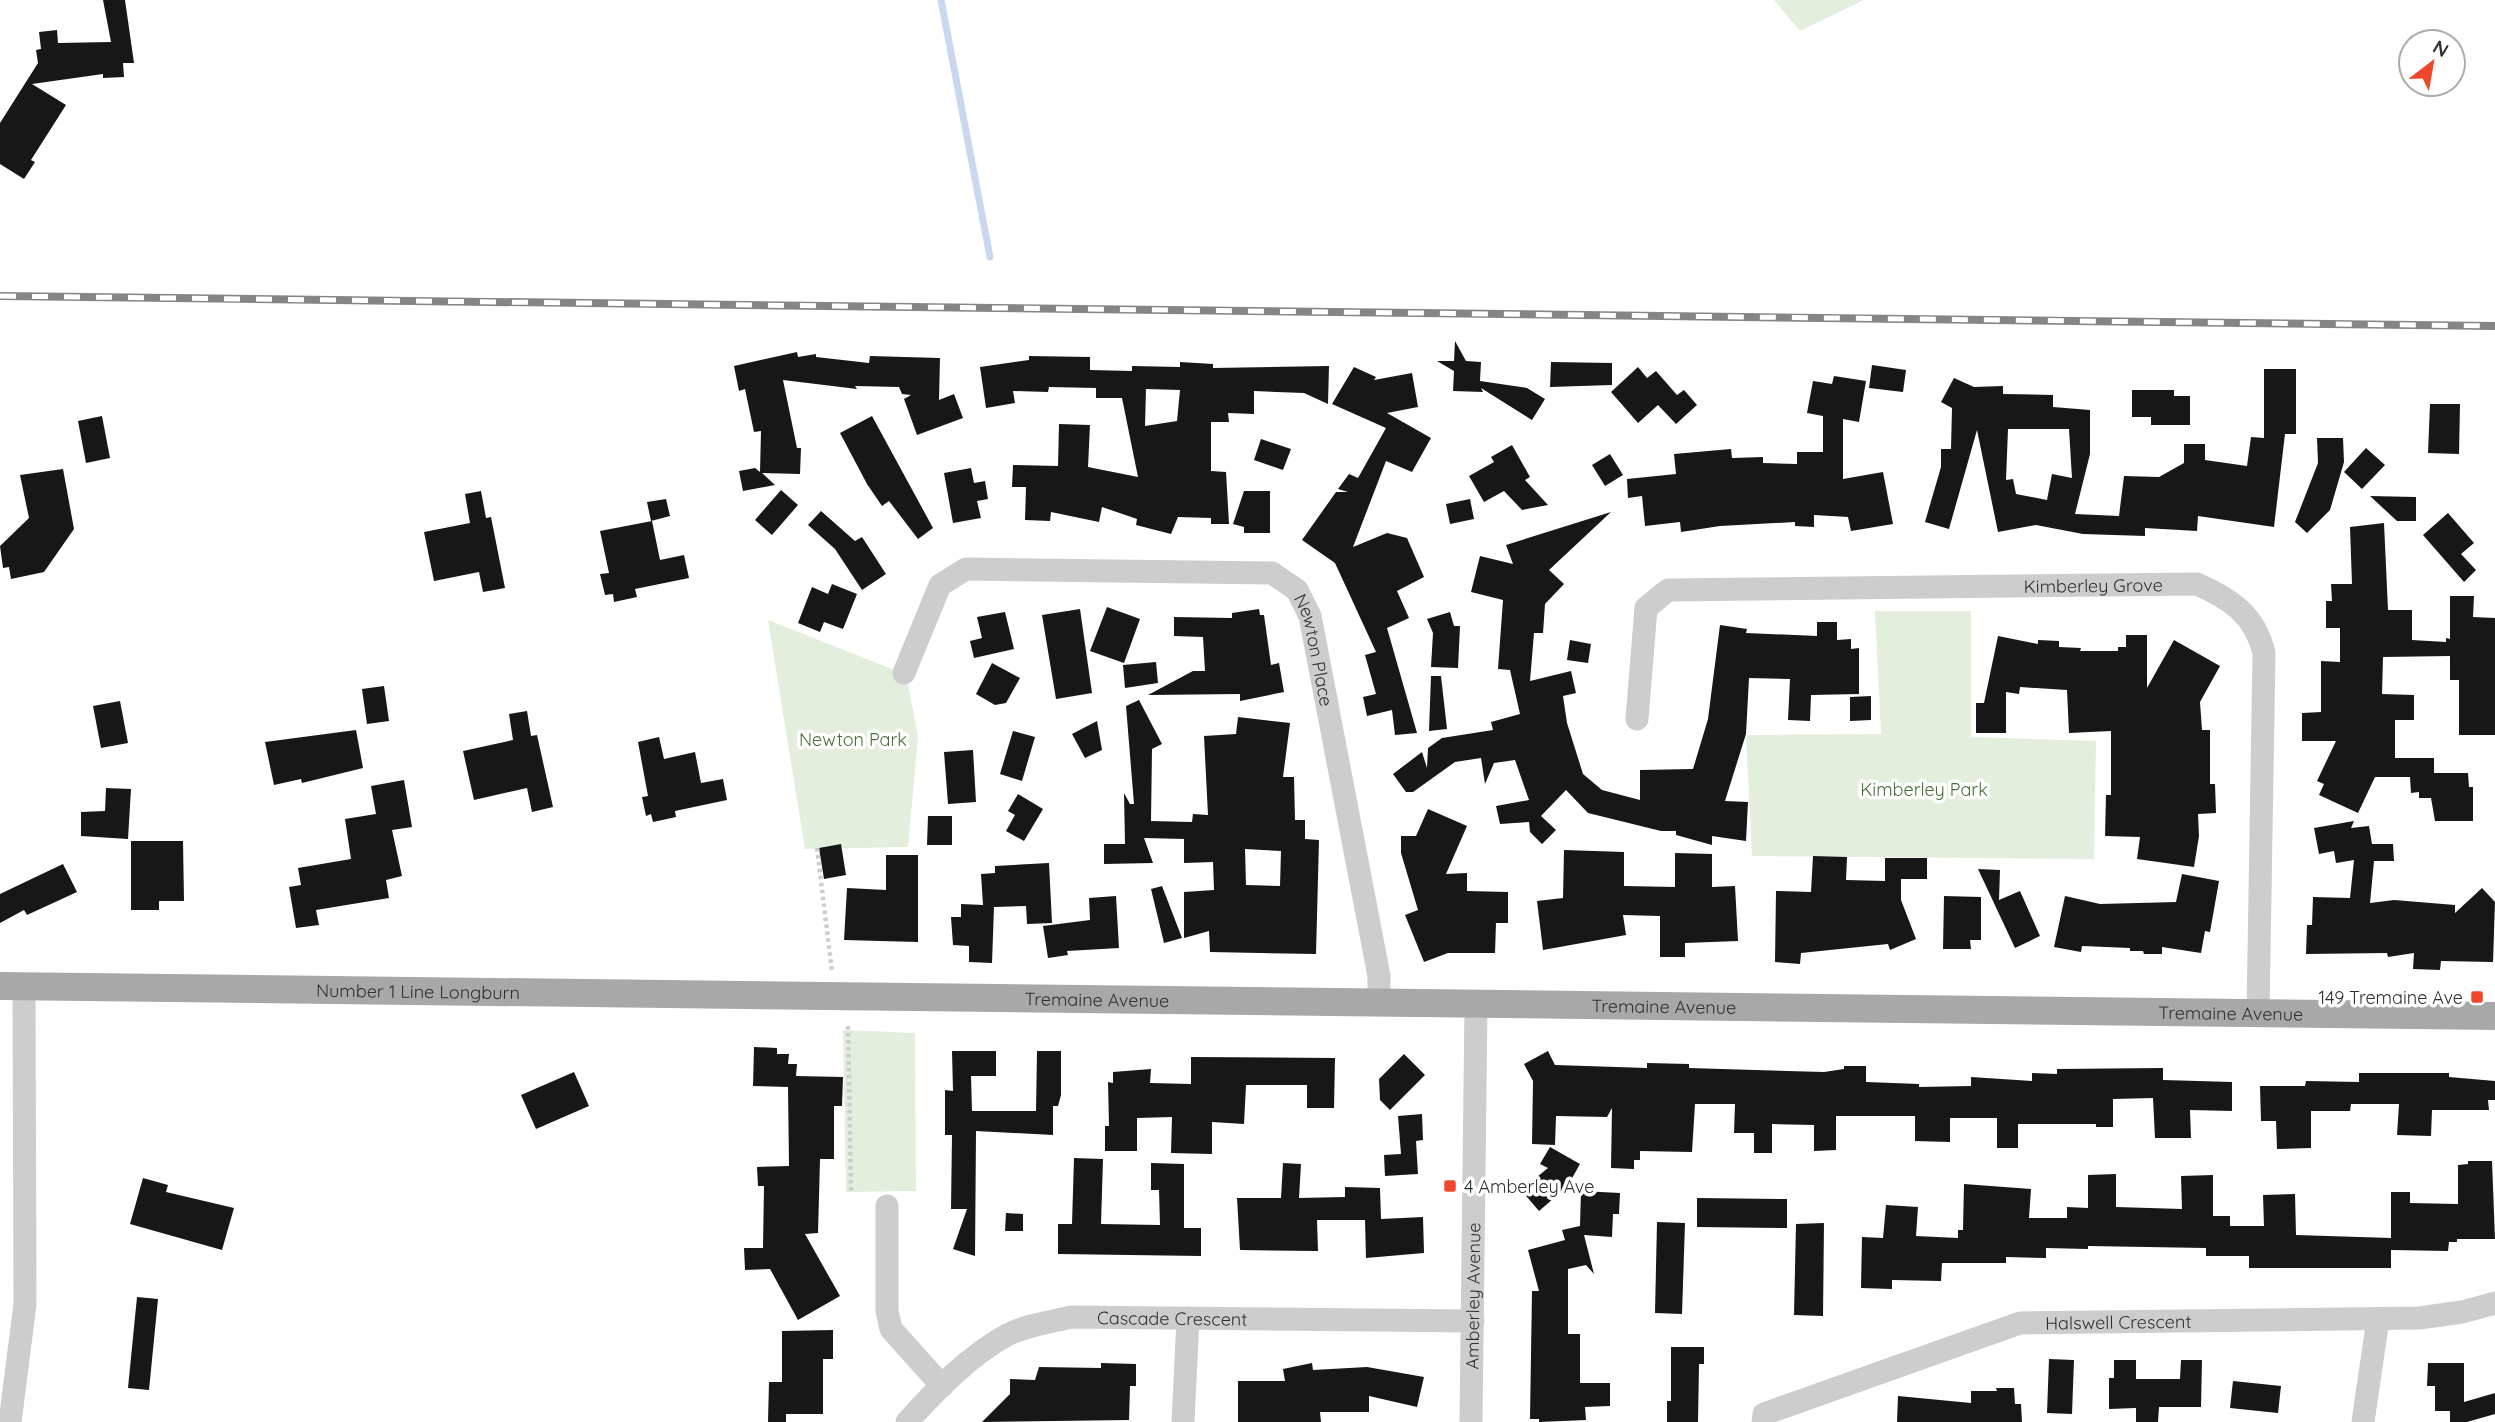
<svg xmlns="http://www.w3.org/2000/svg" width="2495" height="1422" font-family="Quicksand,sans-serif">
	<rect width="100%" height="100%" fill="#fff"/>
	<g fill="#e3eedd">
		<path d="M1774 0H1864L1800 31Z"/>
		<path d="M1875 611H1971V737L2096 741 2094 859 1752 856 1746 735 1881 734Z"/>
		<path d="M768 620 892 669 907 679 918 737 908 847 805 849Z"/>
		<path d="M843 1030 915 1033 916 1191 846 1192Z"/>
	</g>
	<g fill="none" stroke-linecap="round" stroke-linejoin="round">
		<path stroke="#c9d8ee" stroke-width="7" d="M941 0 990 257"/>
	</g>
	<g fill="#171717" fill-rule="evenodd">
		<path d="M103 0H125L134 63H123L124 77 103 78V74L32 84 66 105 31 160 35 162 24 179 0 164V123L38 63 36 50 41 49 39 32 57 30 58 43 111 42Z"/>
		<path d="M1455 341 1466 361 1481 362 1480 381 1527 388 1545 399 1532 420 1481 388 1483 392 1453 391 1454 371 1437 361H1454Z"/>
		<path d="M797 352 798 357 816 354V357L869 363 870 356 940 358 939 400 954 394 963 418 917 435 904 399 911 395 902 394 899 387 855 386 857 389 783 380 797 448H801L800 474 762 473 775 485 743 491 739 471 755 468 760 472 761 431 754 432 745 389 739 391 734 366Z"/>
		<path d="M1029 356 1090 357V370L1132 371V366L1180 367V362L1213 364V368L1329 366 1328 404 1304 393 1254 391V414L1228 413 1229 422H1211V471L1226 472 1229 524H1211V518L1178 517 1171 534 1136 525 1137 519 1102 507 1099 522 1051 512 1050 521 1025 520 1026 487H1012L1013 465 1058 466 1059 424 1090 425 1088 467 1138 477 1122 398H1096V388L1049 387 1048 392 1013 391 1015 403 986 408 980 367 1029 360ZM1146 389 1180 390 1177 421 1145 426Z"/>
		<path d="M1551 362 1612 363V385L1550 387Z"/>
		<path d="M1872 365 1906 370 1903 392 1869 388Z"/>
		<path d="M1354 367 1376 377 1374 380 1412 373 1418 407 1387 413 1431 438 1412 472 1386 461 1353 547 1387 533 1407 538 1424 577 1397 591 1409 618 1387 628 1417 733 1395 735 1392 710 1367 716 1363 697 1376 694 1365 655 1376 652 1335 563 1302 540 1336 492H1348L1338 489 1349 474 1358 478 1386 428 1332 404Z"/>
		<path d="M1638 367 1647 378 1656 371 1677 395 1684 390 1697 405 1676 424 1658 405 1638 423 1611 392Z"/>
		<path d="M2264 369H2296V434H2285L2274 527 2198 516 2197 531 2145 528V536L2083 534 2036 525 1998 532 1977 430 1949 529 1925 522 1941 467V449H1951L1952 408 1941 402 1954 378 1974 387 2003 386V394L2053 395V407L2090 410V454L2075 514 2119 516 2124 476 2159 477 2184 463V444H2205V460L2247 466 2251 437 2264 438ZM2008 429H2069L2072 478 2052 474 2047 500 2016 494 2013 479 2006 480Z"/>
		<path d="M1834 376 1866 381 1859 422 1843 419V479L1883 472 1893 524 1851 531 1848 517 1814 515V527L1795 526V522L1720 526 1681 532 1680 522 1645 526 1642 496 1628 498 1627 479 1676 474 1674 454 1731 449 1732 458 1763 457V463L1797 464V452H1823V416L1807 413 1813 381 1832 384Z"/>
		<path d="M2132 390H2174V396H2190V425H2151V417H2132Z"/>
		<path d="M2430 404H2460L2459 454 2428 453Z"/>
		<path d="M102 416 110 458 86 463 78 421Z"/>
		<path d="M872 416 933 528 918 539 889 501 882 506 867 484 840 433Z"/>
		<path d="M2317 438H2343L2344 462 2330 510 2307 533 2295 522 2318 463Z"/>
		<path d="M1261 439 1291 449 1283 470 1254 460Z"/>
		<path d="M1512 445 1530 477 1525 480 1548 505 1522 510 1504 491 1484 502 1469 476 1494 462 1491 457Z"/>
		<path d="M2366 448 2385 465 2362 489 2344 472Z"/>
		<path d="M1610 454 1623 475 1605 486 1592 465Z"/>
		<path d="M971 468 974 483 985 481 988 499 977 501 981 518 953 523 944 473Z"/>
		<path d="M63 469 74 529 44 572 11 579 9 567 3 568 0 546 29 518 20 475Z"/>
		<path d="M781 490 798 505 772 535 755 520Z"/>
		<path d="M481 491 486 518 491 517 505 588 483 592 479 572 434 581 424 532 470 523 465 494Z"/>
		<path d="M1244 491H1270V533H1244V527L1233 524Z"/>
		<path d="M2370 496 2416 497V521H2397Z"/>
		<path d="M666 499 670 516 651 521 647 502Z"/>
		<path d="M1470 499 1474 519 1450 524 1446 504Z"/>
		<path d="M821 511 855 541 862 537 886 574 862 590 835 549 808 525Z"/>
		<path d="M1611 512 1549 570 1564 584 1545 604 1543 633H1534L1530 681 1571 671 1576 693 1563 696 1567 723 1583 774 1602 790 1640 800V770L1693 769 1708 719 1720 625 1747 629 1746 633 1817 636V622H1837V640L1851 639V649L1859 648V694L1811 695 1810 721 1788 720 1790 679 1749 678 1746 734 1725 801 1748 802 1746 841 1712 836V845L1676 835V831H1661L1588 813 1566 790 1541 816 1556 830 1542 844 1530 832 1529 822 1500 824 1496 806 1529 800 1515 760 1494 763 1485 784 1481 758 1455 762 1413 792H1406L1393 774 1422 752 1427 768 1428 748 1442 738 1493 730 1491 722 1520 714 1510 670 1498 669 1503 600 1471 592 1480 556 1513 564 1506 545Z"/>
		<path d="M2448 513 2474 543 2461 554 2476 570 2464 582 2423 535Z"/>
		<path d="M652 521 660 560 684 555 689 578 635 589 637 597 614 602 613 594 605 595 600 574 609 573 600 531Z"/>
		<path d="M2384 523 2388 610H2412V640L2446 642V638L2450 639V596H2474L2473 617 2495 618V735H2459V680H2450V656L2383 657 2382 694 2414 695V720H2395V758H2434V773H2468L2469 787H2473V821H2435L2431 798H2419V792L2411 793 2410 777H2375L2358 813 2319 795 2324 784 2317 781 2336 741H2302V713L2321 712V661L2340 662V628H2326V601H2332L2331 584H2352L2350 527Z"/>
		<path d="M832 584 857 594 843 629 824 622 820 632 798 623 812 587 828 594Z"/>
		<path d="M1107 607 1140 619 1124 663 1090 651Z"/>
		<path d="M1080 609 1092 693 1056 699 1042 615Z"/>
		<path d="M1259 609 1260 615H1264L1271 665 1279 663 1284 692 1240 701V694L1148 695 1193 671H1205L1203 637 1174 636V617L1232 618V613Z"/>
		<path d="M1005 612 1014 649 974 658 970 641 982 638 977 617Z"/>
		<path d="M1450 612 1454 626H1460L1458 668 1431 667 1433 633 1427 619Z"/>
		<path d="M2126 635H2147V688L2174 640 2220 666 2200 702 2202 730H2210V784H2215L2216 813 2198 814 2199 836 2194 867 2137 859 2140 837 2105 836 2106 795H2111V731L2069 733 2067 690 2020 687 2019 694 2006 692V733H1976V703H1984L1998 636 2038 644V640L2059 641V647L2081 648 2080 651H2118V647H2126Z"/>
		<path d="M1570 640 1591 644 1588 663 1567 660Z"/>
		<path d="M1156 662 1158 683 1125 688 1123 665Z"/>
		<path d="M992 663 1020 678 1006 703 995 705 976 694Z"/>
		<path d="M1431 676H1441L1447 729 1429 731Z"/>
		<path d="M384 686 389 721 367 724 362 689Z"/>
		<path d="M1871 696V720L1850 721V697Z"/>
		<path d="M1139 700 1162 744 1152 749 1151 821 1192 822 1193 814 1208 815 1204 736 1236 734 1238 717 1290 723 1283 777H1294L1295 820H1305V839L1319 840 1316 954 1210 952 1209 931 1184 938V892L1214 890 1213 862 1184 863V839L1144 838 1153 863 1104 864V844H1125L1124 793 1130 804H1134L1126 706ZM1245 849 1281 851 1280 886 1246 885Z"/>
		<path d="M120 701 128 743 101 748 93 706Z"/>
		<path d="M527 711 531 736 537 735 553 807 532 812 527 788 474 800 463 751 513 740 509 714Z"/>
		<path d="M1097 721 1102 750 1085 758 1072 734Z"/>
		<path d="M356 730 363 768 302 783 301 779 274 785 265 742Z"/>
		<path d="M1013 731 1035 737 1022 781 1000 774Z"/>
		<path d="M659 737 664 759 695 752 701 783 723 779 727 800 675 811 676 817 653 822 651 814 646 816 642 797 648 796 638 742Z"/>
		<path d="M973 750 976 802 948 804 944 752Z"/>
		<path d="M404 780 412 827 392 830 402 876 386 880 389 898 316 910 319 925 296 928 289 887 301 885 298 868 351 859 345 819 376 814 371 786Z"/>
		<path d="M106 788 131 789 128 839 81 836V812L105 811Z"/>
		<path d="M1018 794 1043 809 1024 841 1006 831 1015 815 1008 811Z"/>
		<path d="M1428 809 1467 826 1446 874 1467 873V891L1508 892V923H1496L1495 953H1448L1424 962 1405 915 1418 910 1401 853V836H1416Z"/>
		<path d="M928 816H952V845H927Z"/>
		<path d="M2354 821 2351 828 2369 826 2372 844H2393L2394 861H2374L2370 903 2394 900 2455 905V913L2482 888 2495 902 2493 962 2441 961 2440 970 2413 969 2414 953 2388 957 2387 953 2306 954 2307 925H2312L2313 897 2350 898 2354 860 2336 863 2334 851 2319 854 2314 828Z"/>
		<path d="M131 841H183L184 901H159V910H131Z"/>
		<path d="M841 844 846 875 824 879 819 848Z"/>
		<path d="M1564 850 1624 852V886L1675 887V853L1712 854V887L1735 886 1738 941 1685 943V957H1660V916L1623 915 1626 935 1543 950 1537 901 1563 898Z"/>
		<path d="M886 855H918V942L844 940 847 888 886 890Z"/>
		<path d="M1813 856 1847 857 1846 880 1885 881V858H1927V879H1901V900L1916 939 1890 950 1888 944 1801 953 1800 964 1775 962 1776 891 1811 892Z"/>
		<path d="M1049 863 1052 923 1027 924 1026 906 994 907 992 963 969 962V946L953 945 951 917H961V904L983 905 981 874 995 873V866Z"/>
		<path d="M63 864 77 892 27 915 24 910 0 923V894Z"/>
		<path d="M1978 869 2000 870 1999 900 2020 891 2040 936 2015 948Z"/>
		<path d="M2182 874 2219 881 2210 932 2205 931 2201 953 2162 947V954H2144L2143 951H2130V948L2082 946 2081 952 2054 947 2065 896 2100 904 2176 902Z"/>
		<path d="M1162 886 1182 938 1164 943 1151 889Z"/>
		<path d="M1116 896 1119 948 1067 951 1068 955 1048 958 1043 926 1090 920 1089 898Z"/>
		<path d="M1944 896 1981 897V940H1970L1971 949H1943Z"/>
		<path d="M754 1047 777 1048V1054H789L788 1064H797L796 1076 843 1077 842 1106H834V1159H820L818 1233 805 1234 840 1296 798 1320 770 1269 745 1270 744 1248H763L764 1186H758L757 1167 789 1166 788 1087 753 1086Z"/>
		<path d="M952 1051H996V1076H971L972 1111H1036L1037 1051H1061V1095L1058 1106H1053V1135L976 1131 975 1256 953 1249 967 1209H951L952 1135H945V1090L953 1091Z"/>
		<path d="M1548 1051 1555 1065 1647 1068V1063L1689 1064V1068L1824 1072 1844 1069V1066H1866V1082L1919 1084V1087L1971 1086V1077L2032 1081V1073L2057 1074V1069L2163 1068V1080L2232 1082V1111L2190 1110 2191 1138H2155L2153 1098 2113 1099V1127H2096V1124H2018V1148H1997V1118H1950V1142L1915 1141V1116H1836V1150L1814 1151V1125L1772 1124V1153H1754V1133H1734L1735 1104H1695L1692 1152 1640 1151V1160H1634V1169L1611 1168 1612 1108 1607 1117 1556 1116 1555 1145 1532 1144 1533 1081 1524 1064Z"/>
		<path d="M1404 1054 1425 1075 1390 1110 1380 1100 1379 1079Z"/>
		<path d="M1191 1057 1335 1058 1334 1108H1307V1085H1246L1244 1124 1212 1122V1154L1171 1153 1172 1117 1137 1118V1151H1105V1126H1109L1108 1082 1113 1083V1072L1151 1069 1150 1083 1191 1084Z"/>
		<path d="M574 1072 589 1106 536 1129 521 1095Z"/>
		<path d="M2359 1073H2449V1077L2495 1081V1100H2488L2489 1110H2432L2431 1136 2397 1135 2399 1104H2351L2350 1111H2311V1148L2277 1149 2276 1121H2261L2260 1086H2305L2306 1081 2359 1082Z"/>
		<path d="M1422 1114 1423 1140 1416 1141 1418 1174 1385 1176 1384 1155 1401 1154 1398 1116Z"/>
		<path d="M1550 1147 1580 1164 1567 1187 1539 1211 1521 1190 1548 1168 1540 1164Z"/>
		<path d="M1074 1158 1103 1159 1101 1224 1160 1225 1159 1190H1151V1163L1184 1164V1228H1201V1256L1058 1254V1224H1072Z"/>
		<path d="M2468 1161H2492L2495 1239H2457V1242H2449L2448 1251 2391 1250V1268H2249V1256H2206V1248L2088 1246V1249L2046 1248V1258L2006 1257V1263H1942L1941 1281 1892 1280V1289L1861 1288 1862 1237 1883 1238 1886 1205 1918 1207 1916 1236 1958 1238V1230H1963L1964 1184 2031 1189 2029 1218H2067V1207L2088 1208V1175L2116 1174V1207L2182 1209 2181 1176 2213 1175V1216H2230V1226H2264L2263 1195 2295 1194 2296 1235 2391 1238V1192H2410V1203L2458 1204V1165L2468 1164Z"/>
		<path d="M1283 1163 1301 1164 1299 1198 1345 1197V1187L1380 1188 1381 1219 1423 1217 1424 1253 1366 1258 1365 1220H1317L1318 1251 1240 1250 1237 1198H1281Z"/>
		<path d="M143 1178 168 1185 166 1192 234 1208 222 1250 130 1224Z"/>
		<path d="M1581 1191 1620 1193 1619 1214H1613L1612 1237 1584 1235 1594 1274 1586 1265 1568 1269V1334H1580V1383H1610V1406L1585 1407 1586 1420 1539 1422V1419H1530L1532 1291H1539L1528 1250 1565 1240 1562 1230 1580 1226Z"/>
		<path d="M1697 1198 1787 1199V1228L1697 1227Z"/>
		<path d="M1006 1213 1023 1214V1231H1005Z"/>
		<path d="M1657 1222 1685 1223 1682 1314 1655 1313Z"/>
		<path d="M1824 1223 1823 1316 1794 1315 1796 1224Z"/>
		<path d="M137 1297 158 1299 149 1390 128 1388Z"/>
		<path d="M833 1330V1359H823V1414H786V1422H768L769 1382H782V1331Z"/>
		<path d="M1671 1347H1704V1364H1699L1698 1422H1667V1401H1671Z"/>
		<path d="M2049 1359 2074 1360 2072 1414 2047 1413Z"/>
		<path d="M2114 1360H2136V1379H2180L2181 1360H2202L2201 1407H2159L2158 1422H2136V1408L2109 1409V1378H2114Z"/>
		<path d="M1101 1363 1136 1364V1386H1130L1129 1420 982 1422 1010 1394V1379L1035 1380 1039 1367 1101 1368Z"/>
		<path d="M1312 1363 1313 1370 1367 1367 1424 1377 1417 1407 1369 1396V1412H1320L1321 1422H1238V1381H1285L1283 1369Z"/>
		<path d="M2428 1363H2464V1402L2495 1393V1414L2467 1422H2450V1411H2435V1386H2427Z"/>
		<path d="M2233 1381 2281 1386 2278 1413 2230 1408Z"/>
		<path d="M1996 1388H2014L2015 1404H2021L2022 1422H1897L1898 1396 1971 1403V1391H1997Z"/>
	</g>
	<g fill="none" stroke-linecap="round" stroke-linejoin="round">
		<g stroke="#cdcdcd" stroke-width="4.5" stroke-dasharray="3.5 3.5" stroke-linecap="butt">
			<path d="M817 848 832 972"/>
			<path d="M848 1026 851 1191"/>
		</g>
		<g stroke="#cdcdcd" stroke-width="23">
			<path id="s1" d="M904 673 940 585 966 569 1272 573 1297 590 1310 616 1379 976V1002"/>
			<path id="s2" d="M1637 719 1646 608 1668 590 2197 584C2231 599 2255 615 2264 653L2258 1013"/>
			<path d="M887 1206V1311L891 1329 942 1386"/>
			<path d="M10 1422 25 1304 24 986"/>
			<path id="s3" d="M907 1422C936 1390 969 1356 1007 1335 1027 1325 1050 1322 1071 1317L1473 1321"/>
			<path d="M1183 1422 1188 1318"/>
			<path id="s4" d="M1471 1422 1476 1004"/>
			<path id="s5" d="M1763 1422 1764 1414 2020 1323 2419 1318 2462 1312 2495 1303"/>
			<path d="M2363 1422 2378 1319"/>
		</g>
		<path stroke="#a8a8a8" stroke-width="28" id="s6" d="M0 986 2495 1016"/>
		<defs>
			<path id="rail" d="M0 296 2495 326"/>
		</defs>
		<use href="#rail" stroke="#858585" stroke-width="8"/>
		<use href="#rail" stroke="#fff" stroke-width="5" stroke-dasharray="16" stroke-linecap="butt"/>
	</g>
	<g fill="#ee472b" stroke="#fff" stroke-width="2.5">
		<rect x="2470" y="990" width="14" height="14" rx="3.5"/>
		<rect x="1443" y="1179" width="14" height="14" rx="3.5"/>
	</g>
	<g text-anchor="middle" dominant-baseline="central" stroke-width="7" stroke-linejoin="round" paint-order="stroke">
		<g font-size="18" fill="#303030" stroke="#fff">
			<text stroke="none"><textPath href="#s2" startOffset="565">Kimberley Grove</textPath></text>
			<text stroke="none"><textPath href="#s1" startOffset="525">Newton Place</textPath></text>
			<text stroke="none"><textPath href="#s6" startOffset="418">Number 1 Line Longburn</textPath></text>
			<text stroke="none"><textPath href="#s6" startOffset="1097">Tremaine Avenue</textPath></text>
			<text stroke="none"><textPath href="#s6" startOffset="1664">Tremaine Avenue</textPath></text>
			<text stroke="none"><textPath href="#s6" startOffset="2231">Tremaine Avenue</textPath></text>
			<text stroke="none"><textPath href="#s4" startOffset="126">Amberley Avenue</textPath></text>
			<text stroke="none"><textPath href="#s3" startOffset="301">Cascade Crescent</textPath></text>
			<text stroke="none"><textPath href="#s5" startOffset="378">Halswell Crescent</textPath></text>
		</g>
		<g font-size="18" fill="#486f3a" stroke="#fff">
			<text x="853" y="739">Newton Park</text>
			<text x="1924" y="789">Kimberley Park</text>
		</g>
		<g font-size="18" fill="#303030" stroke="#fff" text-anchor="end">
			<text x="2463" y="997">149 Tremaine Ave</text>
			<text x="1464" y="1186" text-anchor="start">4 Amberley Ave</text>
		</g>
	</g>
	<g transform="translate(2432 63) rotate(31)"><circle r="33" fill="#ffffff" stroke="#acacac" stroke-width="2"/>
	<path d="M0-5L12 26L0 18L-12 26Z" fill="#ee472b"/>
	<text y="-10" font-size="19" font-weight="bold" text-anchor="middle" fill="#303030">N</text>
	</g>
</svg>
